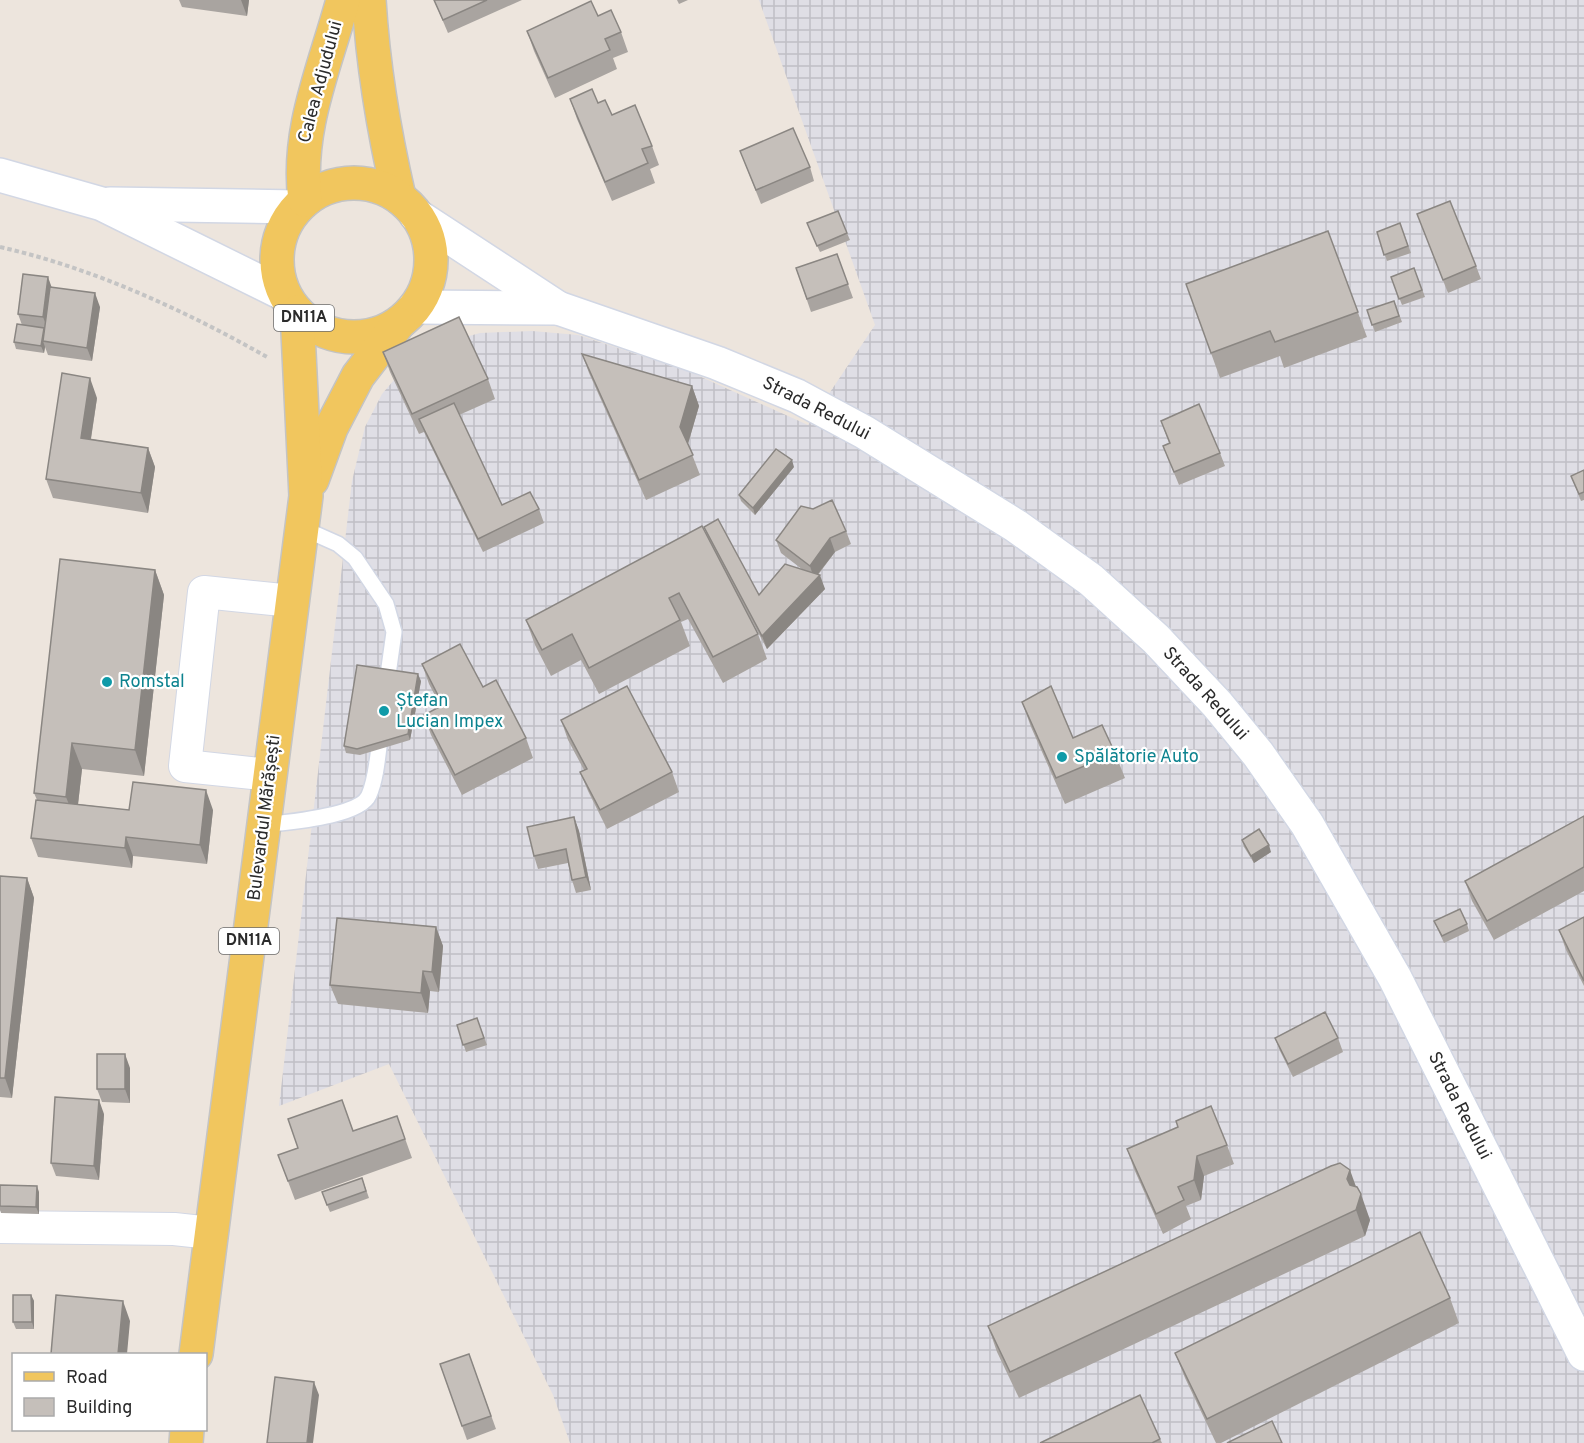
<svg xmlns="http://www.w3.org/2000/svg" width="1584" height="1443" font-family="Overpass,sans-serif">
	<defs>
		<pattern id="industrial-grid" width="8" height="8" patternUnits="userSpaceOnUse" patternTransform="scale(1.5)"><rect width="8" height="8" fill="#dfdee5"/><path d="M0 4h8M4 0v8" fill="none" stroke="#c0bfc5"/></pattern>
	</defs>
	<rect width="100%" height="100%" fill="#ede5dd"/>
	<path fill="url(#industrial-grid)" d="M759 0H1584V1443H570L553 1395 389 1064 279 1106 352 481 365 427 382 394 406 366 444 343 480 333 532 331 578 335 690 372 808 425 875 325Z"/>
	<g fill="none" stroke-linecap="round" stroke-linejoin="round">
		<defs>
			<g id="service">
				<path d="M302 528 338 544 355 558 386 604 394 632 386 689"/>
				<path d="M264 825C286 822 360 817 369 795 377 777 378 751 381 731"/>
			</g>
			<g id="minor">
				<path d="M270 775 185 766 204 592 292 601"/>
				<path d="M0 1227 174 1229 211 1233"/>
			</g>
			<g id="secondary">
				<path d="M0 175 102 204 284 294"/>
				<path d="M110 204 297 207"/>
				<path d="M416 215 558 308 717 363 797 396 864 432 1016 526 1091 580 1156 639 1217 704 1258 754 1307 824 1395 978 1584 1354"/>
				<path d="M415 307 558 308"/>
			</g>
			<g id="primary">
				<path d="M369 0C373 67 384 132 399 197"/>
				<circle cx="354" cy="260" r="77"/>
				<path d="M305 200C296 130 325 67 343 0"/>
				<path d="M312 480 331 428 358 376 398 324"/>
				<path d="M196 1354 306 496 297 312"/>
				<path d="M186 1443 187 1430"/>
			</g>
		</defs>
		<use href="#service" stroke="#d2d7e4" stroke-width="18"/>
		<use href="#minor" stroke="#d2d7e4" stroke-width="34"/>
		<use href="#secondary" stroke="#d2d7e4" stroke-width="36"/>
		<use href="#primary" stroke="#c4c4c4" stroke-width="36"/>
		<path stroke="#c4c4c4" stroke-width="4" stroke-dasharray="4.5 3" stroke-linecap="butt" d="M0 247C93 268 184 310 267 357"/>
		<use href="#service" stroke="#fff" stroke-width="15"/>
		<use href="#minor" stroke="#fff" stroke-width="32"/>
		<use href="#secondary" stroke="#fff" stroke-width="33"/>
		<use href="#primary" stroke="#f1c65e" stroke-width="33"/>
	</g>
	<g fill="#a9a4a0">
		<path d="M179 0H249L247 16 182 7Z"/>
		<path d="M434 0H522L448 33Z"/>
		<path d="M677 0H688L679 4Z"/>
		<path d="M598 16 621 32 628 52 613 58 617 69 555 98 534 51 527 31Z"/>
		<path d="M570 99 598 103 612 115 652 146 659 165 650 169 655 183 612 201 577 119Z"/>
		<path d="M740 151 810 167 814 181 761 204Z"/>
		<path d="M1400 223 1411 253 1387 261 1377 232Z"/>
		<path d="M1422 227 1476 266 1481 279 1448 293Z"/>
		<path d="M810 230 847 233 850 240 820 252Z"/>
		<path d="M1328 231 1367 337 1284 368 1280 356 1220 378 1186 284Z"/>
		<path d="M837 254 853 298 811 312 796 268Z"/>
		<path d="M1414 268 1425 297 1402 305 1391 277Z"/>
		<path d="M52 287 100 307 92 361 48 355 45 347 44 353 16 349 14 342 22 325 18 314Z"/>
		<path d="M1394 301 1402 322 1375 332 1367 310Z"/>
		<path d="M383 352 488 379 495 399 459 415 502 505 539 509 544 523 483 552 424 432 419 434 390 372Z"/>
		<path d="M582 354 692 386 699 406 688 444 700 475 646 500 589 373Z"/>
		<path d="M97 398 91 439 148 448 155 467 148 513 53 498 46 479Z"/>
		<path d="M1161 421 1220 453 1225 466 1179 485 1163 446 1169 443Z"/>
		<path d="M794 467 755 515 741 501 739 495Z"/>
		<path d="M1584 470V500L1581 501 1571 476Z"/>
		<path d="M704 527 759 595 803 570 781 553 776 540 846 531 851 544 835 552 818 575 825 589 767 649 738 595 758 634 767 659 723 683 688 619 681 622 690 646 599 694 581 660 551 676 535 645 526 620 708 538Z"/>
		<path d="M155 570 164 595 144 776 82 769 78 804 129 810H213L207 864 133 856 132 868 38 857 31 838 37 800 34 793Z"/>
		<path d="M422 664 483 687 526 738 533 758 462 795 431 735 424 715 441 707 429 684Z"/>
		<path d="M421 681 410 740 360 755 346 753 344 746Z"/>
		<path d="M1022 702 1073 738 1115 753 1125 778 1065 804 1031 727Z"/>
		<path d="M561 720 672 772 679 792 607 829 588 791 580 772 584 770 568 740Z"/>
		<path d="M1584 816V891L1494 940 1472 901 1465 881Z"/>
		<path d="M574 817 579 831 591 890 576 893 572 880 568 863 538 869 534 856Z"/>
		<path d="M1242 840 1271 852 1254 863 1244 847Z"/>
		<path d="M0 876 27 878 34 898 12 1098 0 1097Z"/>
		<path d="M1584 917V986L1566 950 1559 930Z"/>
		<path d="M1434 921 1467 924 1469 931 1444 943Z"/>
		<path d="M436 927 443 946 439 992 430 991 428 1013 338 1004 330 985Z"/>
		<path d="M477 1018 487 1045 466 1052 457 1025Z"/>
		<path d="M1275 1038H1338L1343 1052 1293 1077 1280 1051Z"/>
		<path d="M130 1068V1103L102 1102 97 1089Z"/>
		<path d="M104 1114 99 1180 56 1176 51 1163Z"/>
		<path d="M397 1116 412 1158 295 1200 278 1155 353 1131Z"/>
		<path d="M1227 1145 1234 1164 1204 1176 1201 1200 1186 1206 1191 1219 1163 1234 1134 1169 1127 1149Z"/>
		<path d="M362 1178 369 1198 330 1212 322 1192Z"/>
		<path d="M0 1185 39 1192V1214L1 1213 0 1210Z"/>
		<path d="M1356 1187 1370 1220 1365 1236 1019 1398 997 1352 988 1326Z"/>
		<path d="M31 1295 34 1301V1329H16L13 1322Z"/>
		<path d="M1450 1298 1459 1323 1221 1443H1216L1185 1378 1175 1353Z"/>
		<path d="M469 1354 496 1429 467 1440 440 1364Z"/>
		<path d="M1160 1439 1162 1443H1040Z"/>
	</g>
	<g fill="#8a8682">
		<path d="M241 0H249L247 16Z"/>
		<path d="M48 277 53 291 48 330 43 317Z"/>
		<path d="M95 293 100 307 92 361 87 348Z"/>
		<path d="M44 328 43 341 45 347 44 353 41 346Z"/>
		<path d="M90 378 97 398 88 457 81 438Z"/>
		<path d="M692 386 699 406 687 447 680 427Z"/>
		<path d="M148 448 155 467 148 513 141 493Z"/>
		<path d="M792 460 794 467 755 515 753 508Z"/>
		<path d="M830 538 835 552 814 579 810 566Z"/>
		<path d="M155 570 164 595 144 776 135 750Z"/>
		<path d="M820 575 825 589 767 649 762 636Z"/>
		<path d="M418 674 421 681 410 740 408 734Z"/>
		<path d="M72 743 82 769 76 822 66 797Z"/>
		<path d="M206 790 213 810 207 864 200 845Z"/>
		<path d="M574 817 579 831 591 890 586 877Z"/>
		<path d="M126 837 133 856 132 868 125 848Z"/>
		<path d="M1269 845 1271 852 1254 863 1251 856Z"/>
		<path d="M27 878 34 898 12 1098 5 1078Z"/>
		<path d="M436 927 443 946 439 992 432 972Z"/>
		<path d="M423 971 430 991 428 1013 421 993Z"/>
		<path d="M125 1054 130 1068V1103L125 1089Z"/>
		<path d="M99 1100 104 1114 99 1180 94 1166Z"/>
		<path d="M1197 1156 1204 1176 1201 1200 1194 1180Z"/>
		<path d="M1350 1170 1359 1195 1356 1205 1347 1179Z"/>
		<path d="M37 1186 39 1192V1214L36 1207Z"/>
		<path d="M1361 1194 1370 1220 1365 1236 1356 1210Z"/>
		<path d="M31 1295 34 1301V1329L32 1322Z"/>
		<path d="M123 1301 130 1321 127 1354H118Z"/>
		<path d="M314 1382 319 1395 313 1443H307Z"/>
	</g>
	<g fill="#c5bfba" stroke="#8a8682" stroke-width="1.5">
		<path d="M434 0H487L443 20Z"/>
		<path d="M591 1 598 16 611 10 621 32 605 39 610 50 548 78 527 31Z"/>
		<path d="M592 89 598 103 605 100 612 115 635 105 652 146 642 149 648 163 605 182 570 99Z"/>
		<path d="M793 128 810 167 756 190 740 151Z"/>
		<path d="M1450 201 1476 266 1443 280 1417 214Z"/>
		<path d="M838 211 847 233 817 246 807 223Z"/>
		<path d="M1400 223 1408 246 1384 255 1377 232Z"/>
		<path d="M1328 231 1358 312 1275 342 1270 331 1211 353 1186 284Z"/>
		<path d="M837 254 848 284 807 299 796 268Z"/>
		<path d="M1414 268 1422 290 1399 299 1391 277Z"/>
		<path d="M23 274 48 277 43 317 18 314Z"/>
		<path d="M50 287 95 293 87 348 43 341Z"/>
		<path d="M1394 301 1399 316 1372 325 1367 310Z"/>
		<path d="M459 317 488 379 412 414 383 352Z"/>
		<path d="M17 324 44 328 41 346 14 342Z"/>
		<path d="M582 354 692 386 680 427 693 455 639 480Z"/>
		<path d="M62 373 90 378 81 438 148 448 141 493 46 479Z"/>
		<path d="M454 403 502 505 530 492 539 509 478 539 419 419Z"/>
		<path d="M1199 404 1220 453 1174 472 1163 446 1170 443 1161 421Z"/>
		<path d="M776 449 792 460 753 508 739 495Z"/>
		<path d="M1584 470V492L1579 494 1571 476Z"/>
		<path d="M832 500 846 531 830 538 810 566 776 540 801 506 813 509Z"/>
		<path d="M718 519 759 595 785 564 820 575 762 636 704 527Z"/>
		<path d="M702 526 758 634 713 657 679 593 669 598 680 620 589 668 572 634 542 650 526 620Z"/>
		<path d="M60 559 155 570 135 750 72 743 66 797 34 793Z"/>
		<path d="M460 644 483 687 496 680 526 738 455 775 424 715 443 705 422 664Z"/>
		<path d="M357 665 418 674 408 734 357 749 344 746Z"/>
		<path d="M627 686 672 772 600 810 580 772 587 769 561 720Z"/>
		<path d="M1051 686 1073 738 1102 725 1115 753 1056 778 1022 702Z"/>
		<path d="M133 782 206 790 200 845 126 837 125 848 31 838 36 800 129 810Z"/>
		<path d="M1584 816V867L1487 921 1465 881Z"/>
		<path d="M574 817 586 877 572 880 566 849 534 856 527 827Z"/>
		<path d="M1259 829 1269 845 1251 856 1242 840Z"/>
		<path d="M0 876 27 878 5 1078H0Z"/>
		<path d="M1460 909 1467 924 1442 936 1434 921Z"/>
		<path d="M1584 917V981L1559 930Z"/>
		<path d="M337 918 436 927 432 972 423 971 421 993 330 985Z"/>
		<path d="M1325 1012 1338 1038 1288 1064 1275 1038Z"/>
		<path d="M477 1018 484 1038 463 1045 457 1025Z"/>
		<rect x="97" y="1054" width="28" height="35"/>
		<path d="M55 1097 99 1100 94 1166 51 1163Z"/>
		<path d="M342 1100 353 1131 397 1116 405 1139 288 1181 278 1155 298 1148 288 1119Z"/>
		<path d="M1211 1106 1227 1145 1197 1156 1194 1180 1178 1187 1184 1200 1156 1214 1127 1149 1178 1127 1176 1121Z"/>
		<path d="M1340 1163 1350 1170 1347 1179 1350 1185 1357 1187 1361 1194 1356 1210 1010 1372 988 1326 1331 1166Z"/>
		<path d="M362 1178 366 1191 327 1205 322 1192Z"/>
		<path d="M0 1185 37 1186 36 1207 0 1206Z"/>
		<path d="M1420 1232 1450 1298 1207 1419 1175 1353Z"/>
		<path d="M13 1295H31L32 1322H13Z"/>
		<path d="M56 1295 123 1301 118 1354H51Z"/>
		<path d="M469 1354 491 1416 462 1426 440 1364Z"/>
		<path d="M275 1377 314 1382 307 1443H267Z"/>
		<path d="M1140 1395 1160 1439 1152 1443H1040Z"/>
		<path d="M1272 1421 1282 1443H1227Z"/>
	</g>
	<g fill="#0f9aa8" stroke="#fff" stroke-width="2">
		<circle cx="107" cy="682" r="6"/>
		<circle cx="384" cy="711" r="6"/>
		<circle cx="1062" cy="757" r="6"/>
	</g>
	<g text-anchor="middle" dominant-baseline="central" stroke-width="4.5" stroke-linejoin="round" paint-order="stroke">
		<g fill="#fff" stroke="#6b6b6b" stroke-width="1.5">
			<rect x="274" y="305" width="60" height="26" rx="4.5"/>
			<rect x="219" y="928" width="60" height="26" rx="4.5"/>
		</g>
		<g font-size="16" font-weight="bold" fill="#2b2b2b">
			<text x="304" y="318">DN11A</text>
			<text x="249" y="941">DN11A</text>
		</g>
		<g font-size="18" fill="#2b2b2b" stroke="#fff">
			<text transform="translate(321 82) rotate(-75)">Calea Adjudului</text>
			<text transform="translate(816 409) rotate(27)">Strada Redului</text>
			<text transform="translate(1205 694) rotate(48)">Strada Redului</text>
			<text transform="translate(265 818) rotate(-83)">Bulevardul Mărășești</text>
			<text transform="translate(1459 1106) rotate(63)">Strada Redului</text>
		</g>
		<g font-size="18" fill="#0d838f" stroke="#fff" text-anchor="start">
			<text x="119" y="682">Romstal</text>
			<text x="396" y="701">Ștefan<tspan x="396" dy="21">Lucian Impex</tspan></text>
			<text x="1074" y="757">Spălătorie Auto</text>
		</g>
	</g>
	<rect x="12" y="1353" width="195" height="78" fill="#ffffff" stroke="#aaaaaa" stroke-width="1.5"/>
	<rect x="24" y="1372" width="30" height="9" fill="#f1c65e" stroke="#aaaaaa" stroke-width="1.5"/>
	<text x="66" y="1383" font-size="18" fill="#2b2b2b">Road</text>
	<rect x="24" y="1398" width="30" height="18" fill="#c5bfba" stroke="#aaaaaa" stroke-width="1.5"/>
	<text x="66" y="1413" font-size="18" fill="#2b2b2b">Building</text>
</svg>
